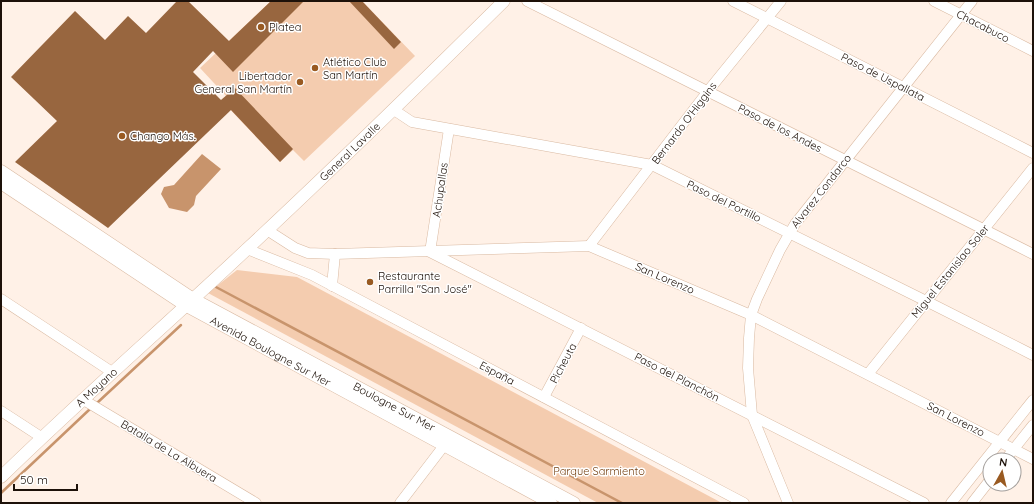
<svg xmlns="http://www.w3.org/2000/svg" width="1034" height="504" font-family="Quicksand,sans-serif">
	<rect width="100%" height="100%" fill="#fff1e7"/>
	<g fill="#f4ccaf">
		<path d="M271 1H362L415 56 304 161 293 150 280 162 221 100 226 96 200 68Z"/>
		<path d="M237 270 297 277 722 503H598L208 293Z"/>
	</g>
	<path fill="#c8946c" d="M202 154 221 169 196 196 194 205 187 212 169 208 161 194 164 187 174 185Z"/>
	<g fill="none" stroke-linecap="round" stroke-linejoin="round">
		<g stroke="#c8946c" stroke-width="2.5">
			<path d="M214 286 622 503"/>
			<path d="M97 403 181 325"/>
			<path d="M1 493 90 409"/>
		</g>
	</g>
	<g fill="#98663f">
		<path d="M177 1H188L229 41 271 1H304L233 72 213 51 193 72 221 100 235 88 293 149 280 162 231 110 108 228 15 162 57 121 11 77 75 11 105 40 128 16 146 33Z"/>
		<path d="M349 1H362L401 42 394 49Z"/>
	</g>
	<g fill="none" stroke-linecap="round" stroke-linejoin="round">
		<defs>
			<g id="minor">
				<path d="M527 1 1033 254"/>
				<path d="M733 1 1033 153"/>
				<path d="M934 1 1033 51"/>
				<path d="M394 110 412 122 652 165 926 301 1033 355"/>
				<path d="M449 129 430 252 924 503"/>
				<path d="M267 230 295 248 308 253 335 254 589 246 751 315 1033 459"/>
				<path d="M589 246 708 91 781 1"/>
				<path d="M247 249 312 275 744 503"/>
				<path d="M332 286 335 254"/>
				<path d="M1 299 112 372"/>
				<path d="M868 374 1033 168"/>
				<path d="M544 397 581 328"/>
				<path d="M82 399 256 503"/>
				<path d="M1 411 41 437"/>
				<path d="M1005 460 1033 425"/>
				<path d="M400 503 449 439"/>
				<path d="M788 503 752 415 748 368 749 338 751 315 757 299 780 250 795 224 972 1"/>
				<path d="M951 503 1033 400"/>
				<path d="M972 503 990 480"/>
			</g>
			<g id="major">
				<path id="s1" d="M1 171 193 299 574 503"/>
				<path id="s2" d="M1 183 185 305 551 503"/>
				<path id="s3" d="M1 477C81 399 165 326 246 250 334 168 419 85 504 1"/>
			</g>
		</defs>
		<use href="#minor" stroke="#d9b9a1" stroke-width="11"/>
		<use href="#major" stroke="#d9b9a1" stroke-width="13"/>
		<use href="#minor" stroke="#fff" stroke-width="10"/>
		<use href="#major" stroke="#fff" stroke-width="12"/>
	</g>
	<g fill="#995a21" stroke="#fff" stroke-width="1.5">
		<circle cx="261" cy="27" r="4"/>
		<circle cx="315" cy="68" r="4"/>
		<circle cx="300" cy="82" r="4"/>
		<circle cx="122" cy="136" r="4"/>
		<circle cx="370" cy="282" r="4"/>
	</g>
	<g text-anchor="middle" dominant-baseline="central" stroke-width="3" stroke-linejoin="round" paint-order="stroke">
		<g font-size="11" fill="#1d1109" stroke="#fff">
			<text transform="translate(983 26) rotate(27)">Chacabuco</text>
			<text transform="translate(883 77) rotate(27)">Paso de Uspallata</text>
			<text transform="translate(684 123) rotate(-53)">Bernardo O'Higgins</text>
			<text transform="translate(780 128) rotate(27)">Paso de los Andes</text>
			<text stroke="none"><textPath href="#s3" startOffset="477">General Lavalle</textPath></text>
			<text transform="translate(440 190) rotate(-82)">Achupallas</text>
			<text transform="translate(821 191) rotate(-52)">Alvarez Condarco</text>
			<text transform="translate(724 201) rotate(26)">Paso del Portillo</text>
			<text transform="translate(950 271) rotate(-51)">Miguel Estanislao Soler</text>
			<text transform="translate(665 278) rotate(23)">San Lorenzo</text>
			<text stroke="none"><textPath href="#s2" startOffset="318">Avenida Boulogne Sur Mer</textPath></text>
			<text transform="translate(563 363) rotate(-62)">Picheuta</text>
			<text transform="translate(497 373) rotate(28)">España</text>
			<text transform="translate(677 377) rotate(27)">Paso del Planchón</text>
			<text stroke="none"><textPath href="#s3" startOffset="131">A Moyano</textPath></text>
			<text stroke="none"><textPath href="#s1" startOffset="459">Boulogne Sur Mer</textPath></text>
			<text transform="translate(956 419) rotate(27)">San Lorenzo</text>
			<text transform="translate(169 451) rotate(31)">Batalla de La Albuera</text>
		</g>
		<g font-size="11" fill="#1d1109" stroke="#fff" text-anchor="start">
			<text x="269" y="27">Platea</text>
			<text x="323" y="62">Atlético Club<tspan x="323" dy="13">San Martín</tspan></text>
			<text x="292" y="76" text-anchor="end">Libertador<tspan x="292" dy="13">General San Martín</tspan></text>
			<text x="130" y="136">Chango Más.</text>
			<text x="378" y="276">Restaurante<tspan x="378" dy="13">Parrilla "San José"</tspan></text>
		</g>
		<g font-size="11" fill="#774416" stroke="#fff">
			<text x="599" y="471">Parque Sarmiento</text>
		</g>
	</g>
	<rect width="1034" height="504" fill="none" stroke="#1d1109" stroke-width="4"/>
	<g transform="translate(1002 472) rotate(8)"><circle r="19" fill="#ffffff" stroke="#a5a09d"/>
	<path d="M0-3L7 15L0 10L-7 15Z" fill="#995a21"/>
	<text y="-6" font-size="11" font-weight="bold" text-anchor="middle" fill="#1d1109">N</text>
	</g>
	<path d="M14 484v6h63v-6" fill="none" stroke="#1d1109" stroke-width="2"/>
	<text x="20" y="484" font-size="12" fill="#1d1109" stroke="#ffffff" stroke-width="3" paint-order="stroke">50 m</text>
</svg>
